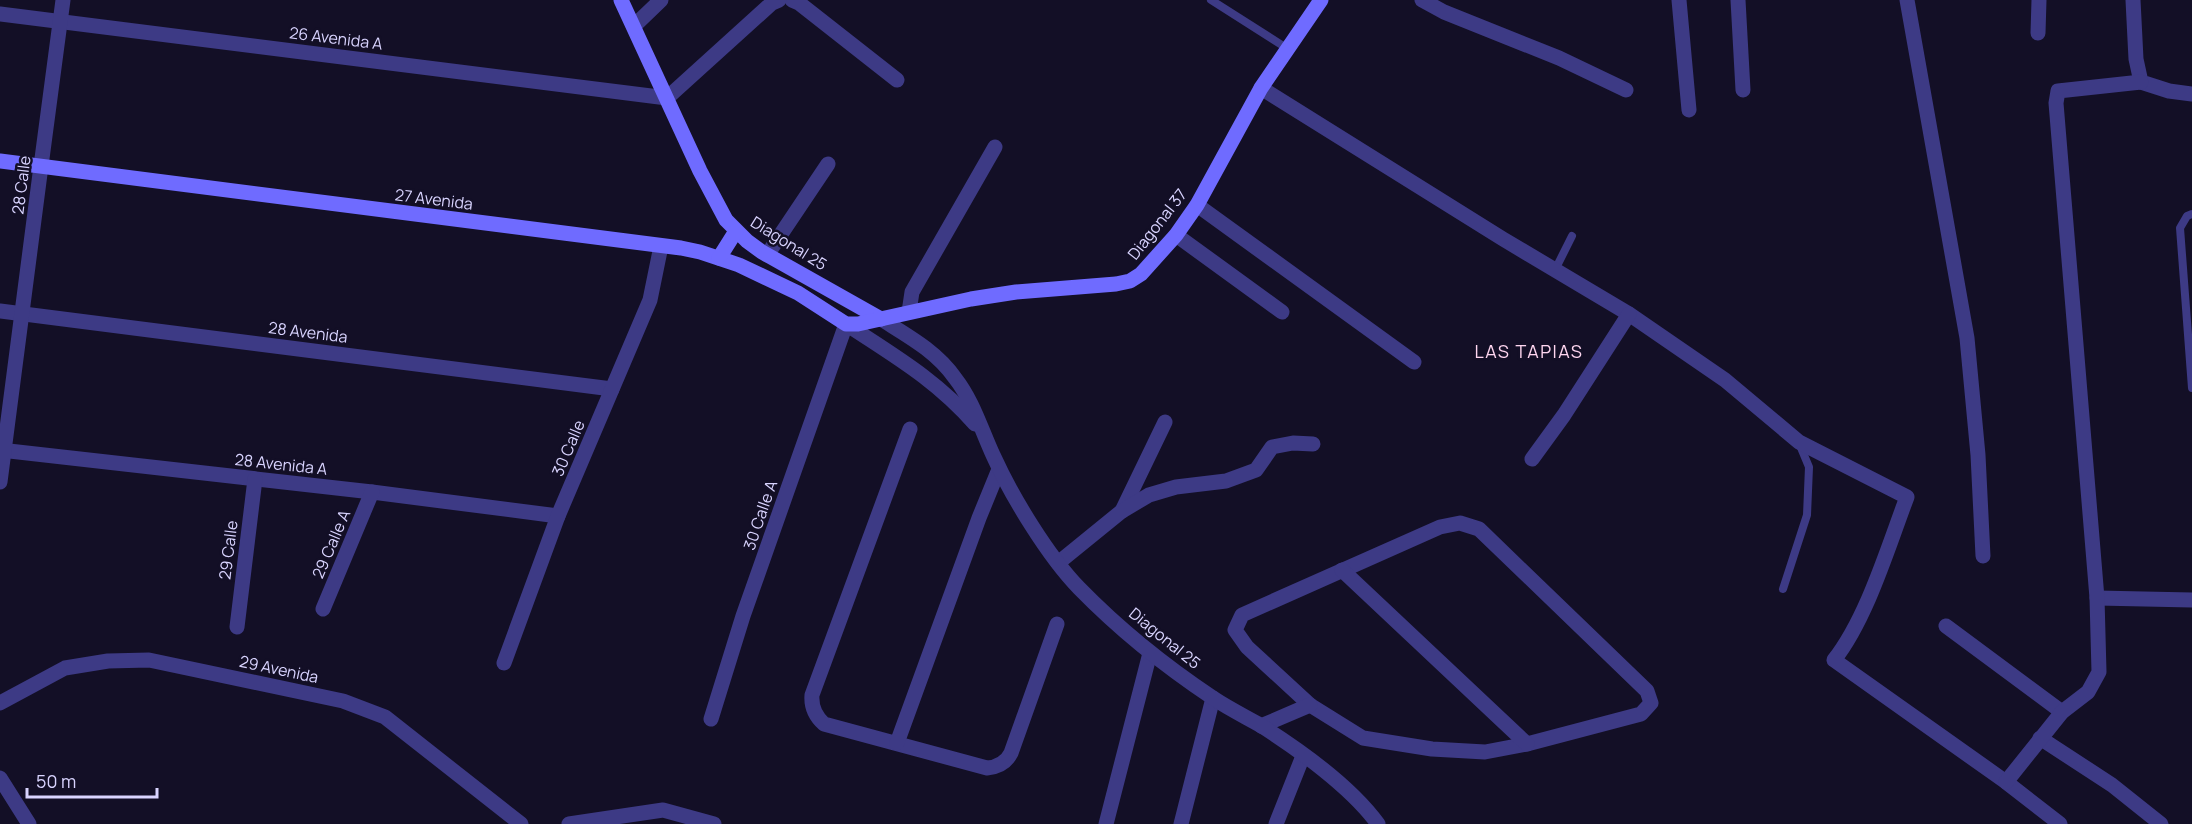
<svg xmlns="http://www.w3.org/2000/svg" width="2192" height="824" font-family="Manrope,sans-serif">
	<rect width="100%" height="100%" fill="#130f26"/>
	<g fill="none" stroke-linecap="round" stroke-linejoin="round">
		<g stroke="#3d3a85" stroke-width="8">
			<path d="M1211 0 1288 49"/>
			<path d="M2192 214 2187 216 2180 228 2192 388"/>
			<path d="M1555 270 1572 236"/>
			<path d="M1783 589 1807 515 1809 467 1799 443"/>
		</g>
		<g stroke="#3d3a85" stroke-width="15">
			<path d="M792 0 799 3 897 80"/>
			<path d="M1422 0 1444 12 1559 58 1626 90"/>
			<path d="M1679 0 1689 110"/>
			<path d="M1738 0 1743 90"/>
			<path d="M1907 0 1967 338 1978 455 1983 556"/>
			<path d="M2133 0 2136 59 2141 82 2169 91 2192 94"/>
			<path d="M0 14 667 98 772 3 779 0"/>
			<path d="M634 26 661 0"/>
			<path d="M2038 33 2039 0"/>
			<path d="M1261 88 1503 239 1629 314 1725 380 1799 442 1907 497C1888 547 1867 618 1834 660L2006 782 2060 824"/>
			<path d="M1197 205 1414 362"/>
			<path d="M1176 235 1282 312"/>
			<path d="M767 255 828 164"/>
			<path d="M0 311 612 389"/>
			<path d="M909 312 912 292 995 147"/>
			<path d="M910 429 812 695C811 707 815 716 824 724L987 768C998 767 1006 763 1011 753L1057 624"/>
			<path d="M0 450 372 492 558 516"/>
			<path d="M1532 459 1564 415 1629 314"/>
			<path d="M0 482 41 166"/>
			<path d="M1122 511 1165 422"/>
			<path d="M1460 523 1479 529 1647 691 1651 703 1641 714 1527 744 1485 752 1432 749 1363 738 1310 705 1247 647 1235 630 1242 615 1440 527Z"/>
			<path d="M1058 563 1122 511 1149 495 1176 487 1226 481 1256 470 1272 447 1293 443 1313 444"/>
			<path d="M1342 570 1527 744"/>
			<path d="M2097 598 2192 600"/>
			<path d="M323 609 372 492"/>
			<path d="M1946 626 2062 712"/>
			<path d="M237 627 255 479"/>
			<path d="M504 663 558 516 650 300 661 246"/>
			<path d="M0 703 65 668 108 661 149 660 343 701 385 717 521 824"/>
			<path d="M711 719 743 616 846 324"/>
			<path d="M1261 726 1310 705"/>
			<path d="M2040 738 2112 785 2161 824"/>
			<path d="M897 743 979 518 999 469"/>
			<path d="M0 778 29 824"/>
			<path d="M2006 782 2062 712 2088 692 2099 672 2097 598 2056 103 2058 91 2141 82"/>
			<path d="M569 824 663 810 714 824"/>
			<path d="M1106 824 1150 653"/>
			<path d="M1181 824 1213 698"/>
			<path d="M1276 824 1303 756"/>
		</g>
		<g stroke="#3d3a85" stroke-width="15">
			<path d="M41 166 63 0"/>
			<path d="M881 319C908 336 936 351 955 378 973 401 981 429 993 455 1012 497 1048 556 1079 588 1119 629 1165 666 1213 698 1228 708 1244 716 1260 725 1298 749 1351 787 1378 824"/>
			<path d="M846 324C896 357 935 379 975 424"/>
		</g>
		<g stroke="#6f6bff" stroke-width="15">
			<path d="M621 0 700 171 726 220 747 241 762 252 881 319"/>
			<path d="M0 161 681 248 700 252 739 265 798 293 846 324H858L971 299 1016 292 1116 284 1130 281 1141 274 1176 235 1197 205 1261 88 1321 0"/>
			<path d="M719 258 736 231"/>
		</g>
	</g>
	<g text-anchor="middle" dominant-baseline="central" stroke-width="5" stroke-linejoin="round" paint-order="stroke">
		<g font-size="16" fill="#d9d4ff" stroke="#130f26">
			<text transform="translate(336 38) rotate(7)">26 Avenida A</text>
			<text transform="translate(21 185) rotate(-83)">28 Calle</text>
			<text transform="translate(434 199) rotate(7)">27 Avenida</text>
			<text transform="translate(1157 224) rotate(-52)">Diagonal 37</text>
			<text transform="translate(789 243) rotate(32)">Diagonal 25</text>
			<text transform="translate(308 332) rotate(7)">28 Avenida</text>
			<text transform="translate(568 448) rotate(-67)">30 Calle</text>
			<text transform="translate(281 464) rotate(6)">28 Avenida A</text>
			<text transform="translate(760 515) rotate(-71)">30 Calle A</text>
			<text transform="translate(331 544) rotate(-67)">29 Calle A</text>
			<text transform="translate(228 550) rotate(-83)">29 Calle</text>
			<text transform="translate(1165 638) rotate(39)">Diagonal 25</text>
			<text transform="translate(279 669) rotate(12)">29 Avenida</text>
		</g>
		<g font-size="18" letter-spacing="1.5" fill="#ffd6f0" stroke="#130f26">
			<text x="1529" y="351">LAS TAPIAS</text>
		</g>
	</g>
	<path d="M27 788v9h130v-9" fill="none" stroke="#d9d4ff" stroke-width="3"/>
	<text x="36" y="788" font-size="18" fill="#d9d4ff" stroke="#130f26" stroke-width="4.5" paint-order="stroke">50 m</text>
</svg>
